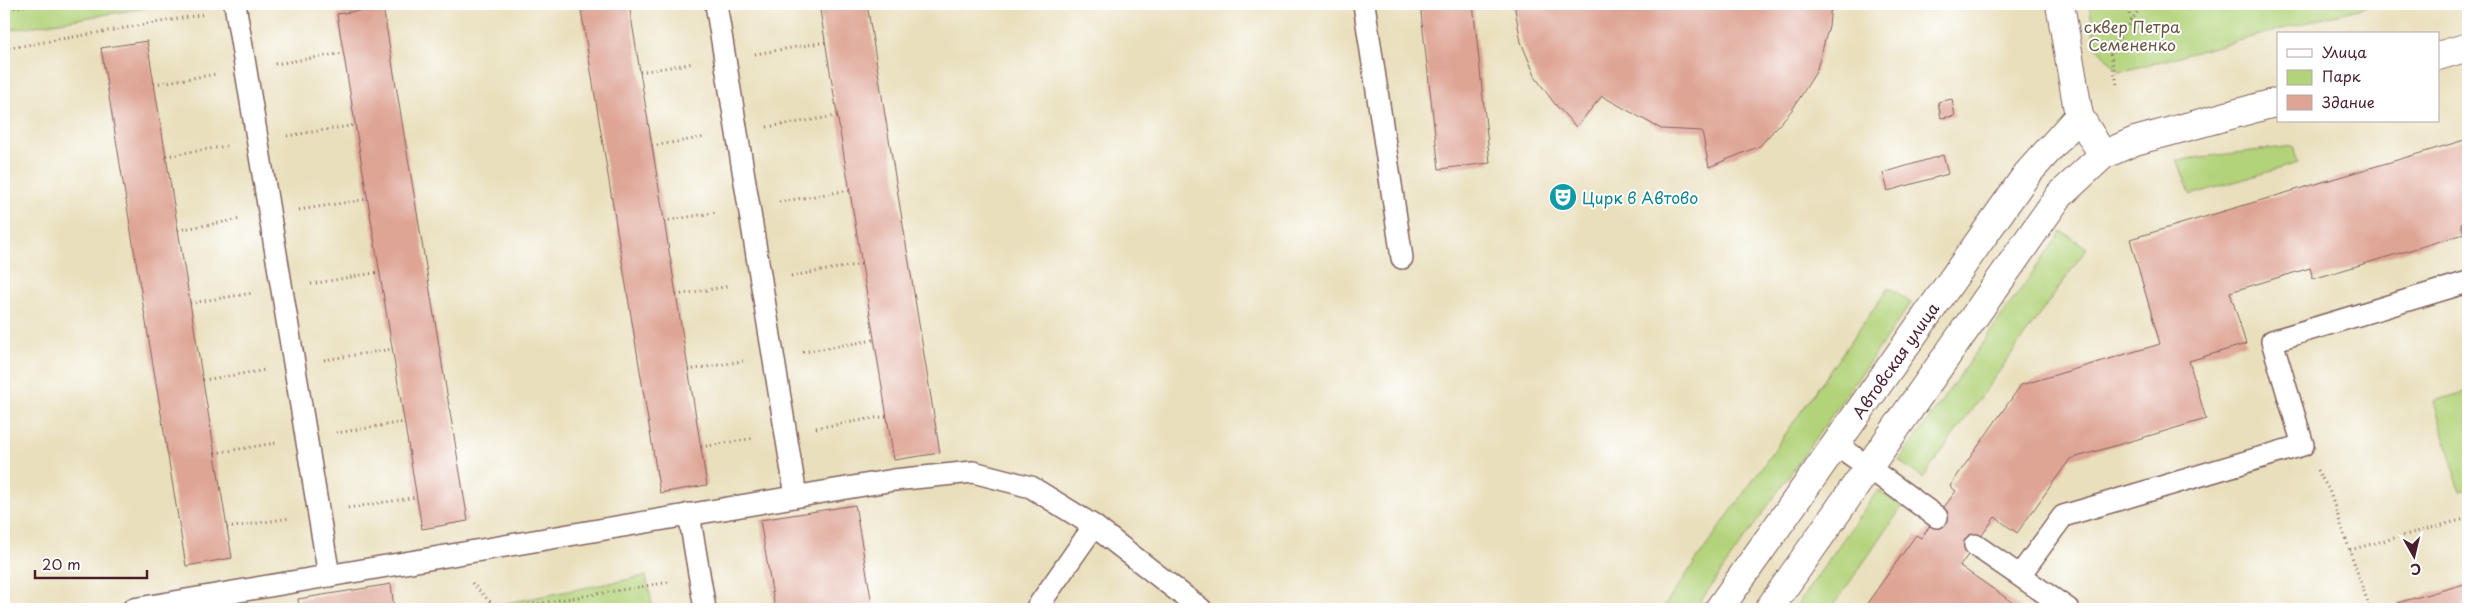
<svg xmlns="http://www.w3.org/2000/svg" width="2472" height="613" font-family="'Playpen Sans',sans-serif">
	<rect width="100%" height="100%" fill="#fff"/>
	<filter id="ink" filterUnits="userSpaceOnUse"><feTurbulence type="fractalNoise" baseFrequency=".02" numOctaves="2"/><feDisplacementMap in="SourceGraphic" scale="10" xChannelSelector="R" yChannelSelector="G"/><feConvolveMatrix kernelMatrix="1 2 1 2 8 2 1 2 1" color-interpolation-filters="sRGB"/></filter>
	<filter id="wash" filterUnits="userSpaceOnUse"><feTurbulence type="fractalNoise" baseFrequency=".0096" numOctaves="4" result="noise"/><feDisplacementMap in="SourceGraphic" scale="20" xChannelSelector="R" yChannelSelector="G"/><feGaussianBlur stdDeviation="1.12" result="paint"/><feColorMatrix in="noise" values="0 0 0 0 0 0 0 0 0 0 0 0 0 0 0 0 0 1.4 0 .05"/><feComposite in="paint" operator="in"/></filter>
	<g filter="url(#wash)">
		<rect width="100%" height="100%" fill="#e9dfbc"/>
		<g fill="#b3d37a" stroke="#7e7952">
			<path d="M4 4H170L4 31Z"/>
			<path d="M2089 4H2377L2120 72 2096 47Z"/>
			<path d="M2293 146 2298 163 2191 195 2177 160Z"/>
			<path d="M2062 231 2087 248 1923 478 1899 461Z"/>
			<path d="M1889 287 1911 303 1695 609H1662Z"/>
			<path d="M2468 391V489L2460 491 2434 401Z"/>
			<path d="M1878 490 1902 507 1831 609H1794Z"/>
			<path d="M646 576 653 609H482L481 608Z"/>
		</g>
		<g id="blocks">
			<g fill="#dea494">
				<path d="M580 4H629L707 485 660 493Z"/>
				<path d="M819 4H867L940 453 894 460Z"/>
				<path d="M1420 4H1473L1490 163 1439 169Z"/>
				<path d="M1514 4H1831L1829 26 1816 72 1792 110 1760 146 1709 167 1702 131 1661 129 1602 96 1576 127 1554 103 1536 78 1521 42Z"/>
				<path d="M383 7 468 521 422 529 337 14Z"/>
				<path d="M147 41 232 558 186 566 101 48Z"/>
				<path d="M1952 99 1955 116 1941 118 1938 102Z"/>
				<path d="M2468 139V222L2461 224 2464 234 2313 279 2310 268 2230 292 2246 344 2189 361 2206 419 2070 459 2017 533 1995 517 1960 566 2022 609H1863L1916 535 1921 538 1956 491 1950 486 2021 385 2160 344 2130 239Z"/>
				<path d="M1943 155 1948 174 1888 191 1883 173Z"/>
				<path d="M855 505 872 604 844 609H775L760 520Z"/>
				<path d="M2468 583V609H2399L2397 603Z"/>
				<path d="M391 584 394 609H299L298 599Z"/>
			</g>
		</g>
	</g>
	<g filter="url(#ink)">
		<use href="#blocks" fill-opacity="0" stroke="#82625e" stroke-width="1"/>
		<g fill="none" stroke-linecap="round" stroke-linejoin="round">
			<defs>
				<g id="service">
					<path d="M235 4 329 576"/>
					<path d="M716 4 796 496"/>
					<path d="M1364 4 1402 258"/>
					<path d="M1836 444 1937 517"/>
					<path d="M689 514 705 609"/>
					<path d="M1975 545 2068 609"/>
					<path d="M2020 575 2063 516 2303 445 2272 341 2468 282"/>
					<path d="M133 609 894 480 973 472 1031 487 1094 526 1201 609"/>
					<path d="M1036 609 1094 526"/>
				</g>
				<g id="minor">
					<path d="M2060 4 2079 116 2103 155"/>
					<path d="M2438 56 2468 47"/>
					<path d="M1719 609 2027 174 2079 116"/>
					<path d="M1769 609 2059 196 2103 155 2135 141 2278 102"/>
				</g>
			</defs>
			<use href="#service" stroke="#82625e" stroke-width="24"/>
			<use href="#minor" stroke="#82625e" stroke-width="30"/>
			<g stroke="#82625e" stroke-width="3" stroke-dasharray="1 4" stroke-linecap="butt">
				<path d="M2127 4 2131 22"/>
				<path d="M4 9 36 4"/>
				<path d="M4 49 206 14"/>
				<path d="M755 54 826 42"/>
				<path d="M275 64 344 53"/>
				<path d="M640 72 694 63"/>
				<path d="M154 84 217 74"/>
				<path d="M2117 84 2110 51 2143 4"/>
				<path d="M767 127 838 116"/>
				<path d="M287 136 356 125"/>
				<path d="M652 146 706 137"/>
				<path d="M166 156 227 146"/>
				<path d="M779 202 850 190"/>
				<path d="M299 210 368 199"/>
				<path d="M664 221 718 212"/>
				<path d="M178 230 241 219"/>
				<path d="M791 276 862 264"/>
				<path d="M311 284 380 272"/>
				<path d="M676 295 730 286"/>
				<path d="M190 303 253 293"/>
				<path d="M803 352 874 340"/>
				<path d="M324 360 392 349"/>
				<path d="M688 370 743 361"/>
				<path d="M203 380 266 370"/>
				<path d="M816 428 887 416"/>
				<path d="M336 433 405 422"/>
				<path d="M701 447 755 438"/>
				<path d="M215 453 276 443"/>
				<path d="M2317 470 2329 490 2370 609"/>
				<path d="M348 508 417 497"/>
				<path d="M227 528 290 518"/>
				<path d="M2350 550 2468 518"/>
				<path d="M472 583 497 609"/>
				<path d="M504 609 670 582"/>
			</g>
			<use href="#service" stroke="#fff" stroke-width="21"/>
			<use href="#minor" stroke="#fff" stroke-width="28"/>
		</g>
	</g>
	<defs>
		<symbol id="theatre-disc" viewBox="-11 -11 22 22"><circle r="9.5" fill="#0f9aa8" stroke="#fff"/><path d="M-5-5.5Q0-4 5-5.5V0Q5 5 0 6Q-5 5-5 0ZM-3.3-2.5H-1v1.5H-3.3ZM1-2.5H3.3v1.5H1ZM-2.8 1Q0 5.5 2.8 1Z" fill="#fff"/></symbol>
	</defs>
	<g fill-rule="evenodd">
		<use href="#theatre-disc" x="1547" y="181" width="32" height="32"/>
	</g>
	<g text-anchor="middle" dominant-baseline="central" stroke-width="4" stroke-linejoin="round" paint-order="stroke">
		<g font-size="16" fill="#6a5543" stroke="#fff">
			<text x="2132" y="26">сквер Петра<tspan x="2132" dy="18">Семененко</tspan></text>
		</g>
		<g font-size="16" fill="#0d838f" stroke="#fff" text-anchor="start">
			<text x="1582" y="197">Цирк в Автово</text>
		</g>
		<g font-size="16" fill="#4a1f2b" stroke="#fff">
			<text transform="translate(1895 360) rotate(-55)">Автовская улица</text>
		</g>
	</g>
	<rect width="2472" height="613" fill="none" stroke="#fff" stroke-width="20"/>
	<rect x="2277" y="32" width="162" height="90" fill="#ffffff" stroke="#b7a5aa"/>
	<rect x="2287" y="49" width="25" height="8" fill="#ffffff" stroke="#b7a5aa"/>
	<text x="2322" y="58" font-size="15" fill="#4a1f2b">Улица</text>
	<rect x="2287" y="70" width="25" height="15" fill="#b3d37a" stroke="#b7a5aa"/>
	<text x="2322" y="82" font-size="15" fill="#4a1f2b">Парк</text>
	<rect x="2287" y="95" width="25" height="15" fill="#dea494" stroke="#b7a5aa"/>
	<text x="2322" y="108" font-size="15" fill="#4a1f2b">Здание</text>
	<g transform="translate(2414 556) rotate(172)" stroke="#ffffff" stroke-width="4" paint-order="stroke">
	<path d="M0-4L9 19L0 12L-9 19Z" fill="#4a1f2b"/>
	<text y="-8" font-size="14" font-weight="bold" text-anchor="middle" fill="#4a1f2b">С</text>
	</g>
	<path d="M35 570v8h112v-8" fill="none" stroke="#4a1f2b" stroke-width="2.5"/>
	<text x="42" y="570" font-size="15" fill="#4a1f2b" stroke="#ffffff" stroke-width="4" paint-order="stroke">20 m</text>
</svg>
